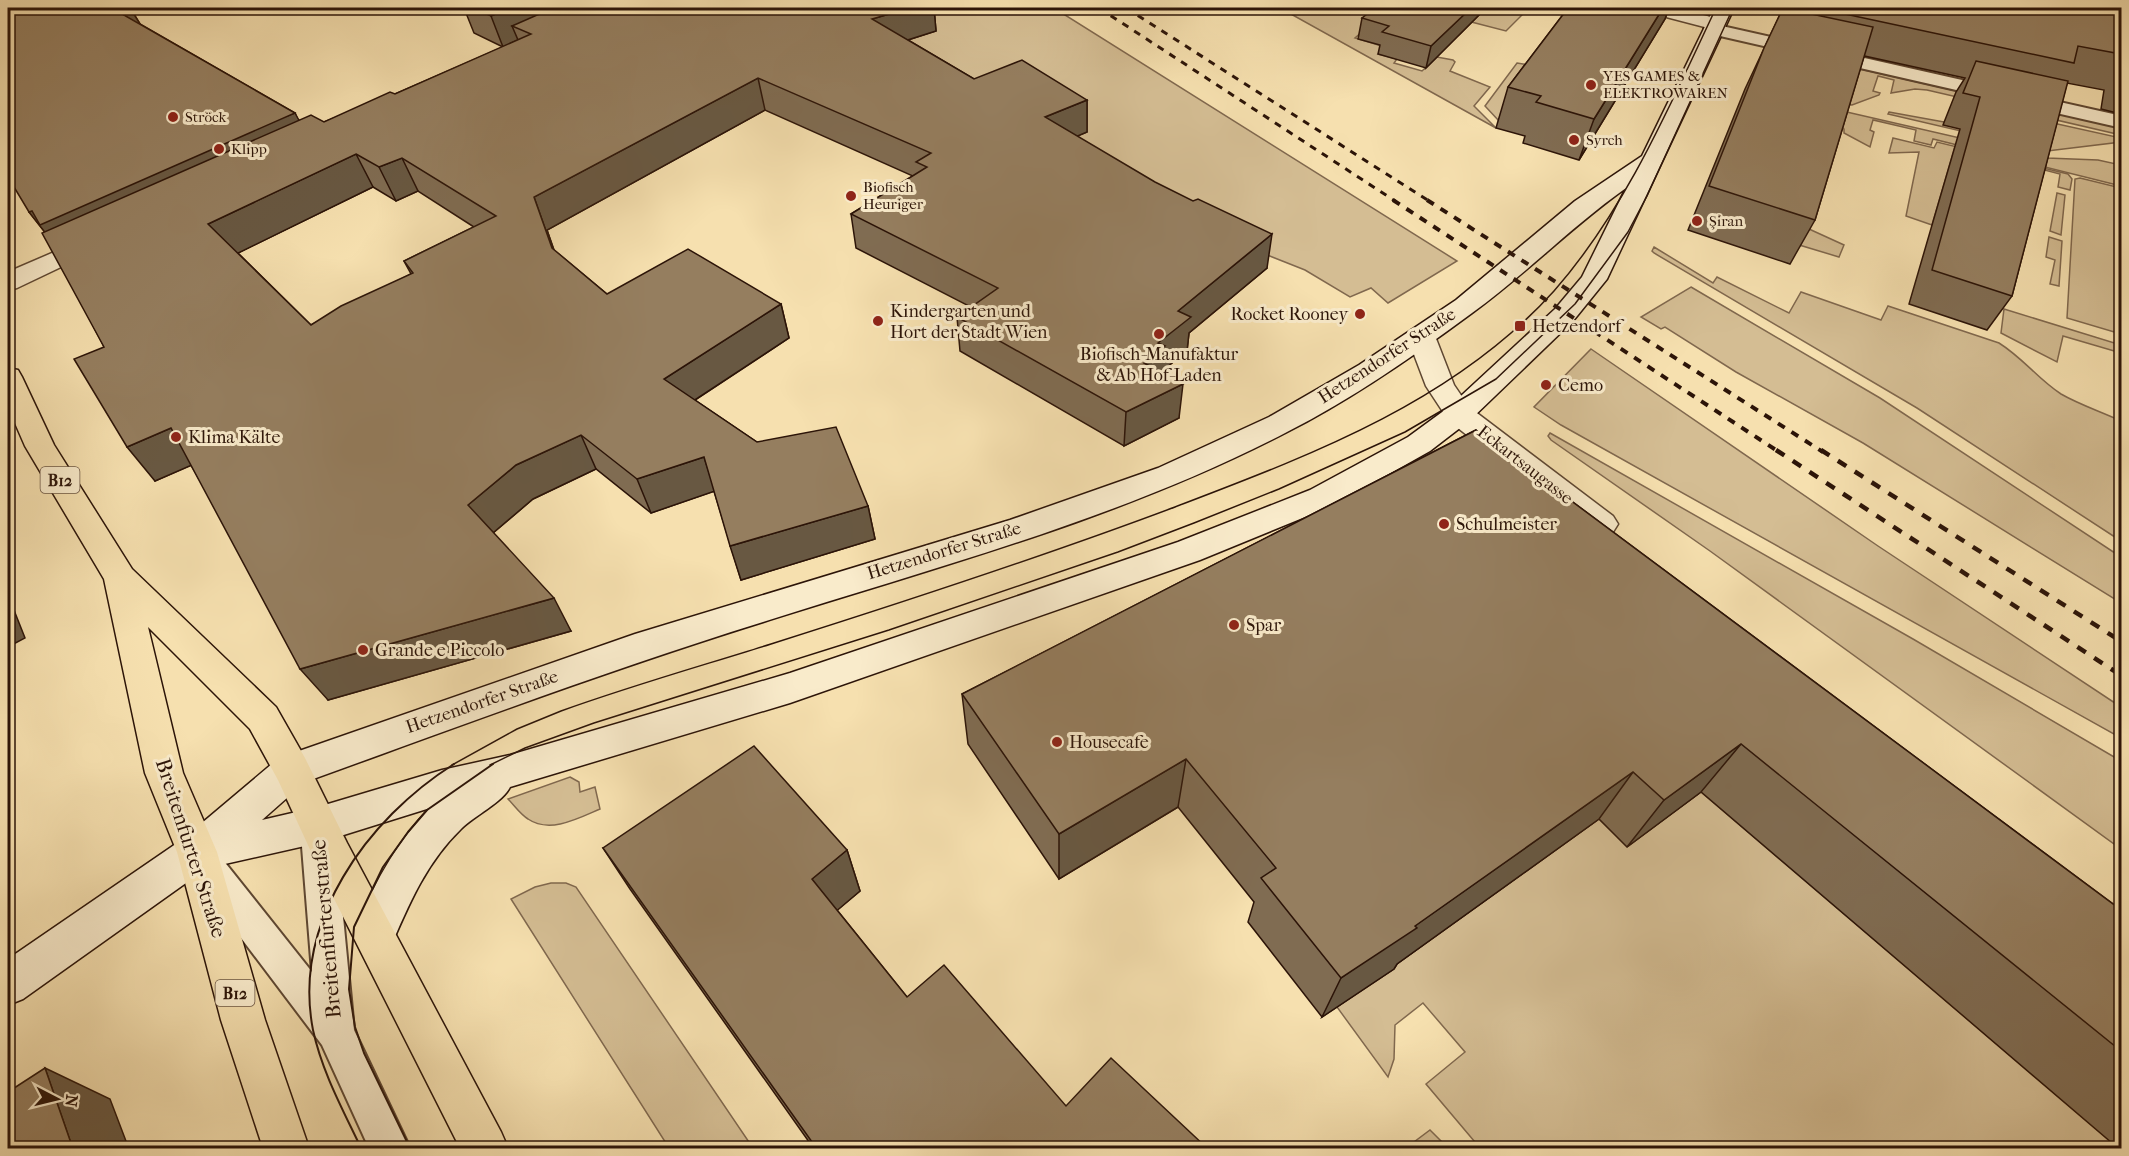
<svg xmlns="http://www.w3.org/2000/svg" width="2129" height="1156" font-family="'IM FELL French Canon',serif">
	<rect width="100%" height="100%" fill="#f6e0af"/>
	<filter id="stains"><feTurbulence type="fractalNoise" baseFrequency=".00333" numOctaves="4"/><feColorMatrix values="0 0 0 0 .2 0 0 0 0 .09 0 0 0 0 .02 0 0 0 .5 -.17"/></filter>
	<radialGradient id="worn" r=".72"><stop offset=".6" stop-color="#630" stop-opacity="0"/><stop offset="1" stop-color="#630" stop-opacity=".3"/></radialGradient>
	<g fill="#d4bd93" stroke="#80684e" stroke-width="1.5">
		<path d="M824 8H1054L1457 261 1388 303 1371 288 1350 297 1305 270 1194 226Z"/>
		<path d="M1280 8H1390L1355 38 1385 47 1378 54 1397 59 1394 63 1422 71 1437 57 1453 60 1455 62 1450 71 1490 87 1474 106 1496 128Z"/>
		<path d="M1482 8 1503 13 1508 8H1529L1506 31 1456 18Z"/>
		<path d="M1517 63 1541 67 1500 122 1485 106Z"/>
		<path d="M1851 67 2018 105 2121 120V135L1927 90 1915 89 1891 93 1894 80 1878 76 1873 91 1880 93 1879 95 1852 105 1839 104Z"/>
		<path d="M1838 110 2047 158 2098 160 2121 165V186L1933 139 1931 145 1914 141 1916 130 1873 120 1870 130 1874 132 1870 147 1844 133V129L1833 126Z"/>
		<path d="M1889 112 1944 122 2044 121 2121 138V142L2047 151 1888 114Z"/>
		<path d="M1893 138 1934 148 1937 142 2068 174 2072 179 2070 190 2058 187 2060 174 1955 147 1932 225 1906 216 1919 152 1889 153Z"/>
		<path d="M2080 178 2121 188V334L2067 318 2075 179Z"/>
		<path d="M2057 193 2065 195 2061 235 2050 231Z"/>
		<path d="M1809 229 1844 245 1839 257 1796 244Z"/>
		<path d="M2049 237 2062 241 2059 286 2050 284 2055 260 2046 257Z"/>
		<path d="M1654 247 1713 283 1717 277 1789 313 1801 292 1881 320 1888 306 1999 343C2023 358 2038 379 2061 394 2080 405 2102 412 2121 421V541L1917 408 1654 253 1652 251Z"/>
		<path d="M1691 287 1880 398 2121 557V603L1863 443 1736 372 1665 327 1661 329 1641 317Z"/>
		<path d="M2004 309 2121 345V353L2063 336 2057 362 2001 333Z"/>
		<path d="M1591 349 1878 546 2121 707V738L1561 425 1534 407Z"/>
		<path d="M1550 433 1913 639 2121 761V849L1710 551 1551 440 1548 436Z"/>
		<path d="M570 777 579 782 580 792 595 787 600 809C579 818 550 834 528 819 520 814 514 805 508 799Z"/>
		<path d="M1701 792 2119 1148H1480L1426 1084 1465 1052 1423 1003 1395 1025 1394 1059 1388 1077 1337 1007 1599 819 1627 846Z"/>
		<path d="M551 883H566L576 887 753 1148H669L511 899 535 887Z"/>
		<path d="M1430 1130 1448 1148H1406Z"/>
	</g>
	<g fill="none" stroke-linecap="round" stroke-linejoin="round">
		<defs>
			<g id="service">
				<path d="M1713 24 2122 116V128L1707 33 1704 29 1707 25Z"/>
				<path d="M318 819 330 823 335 834 354 1030 410 1148H369L322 1045 195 877 190 866 195 855 207 850 219 855 312 972 301 834 306 823Z"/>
			</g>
			<g id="minor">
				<path d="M1644 8H1675L1723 20 1726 24 1723 28 1716 30 1647 12Z"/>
				<path d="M96 234 105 236 108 241 105 246 17 288 8 290V272Z"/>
				<path d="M1421 327 1431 330 1435 336 1454 385 1469 407 1613 516 1618 524 1613 532 1602 536 1591 532 1449 421 1426 386 1407 336 1411 330Z"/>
			</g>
			<path id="secondary" d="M1714 8H1734L1607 279 1573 321 1469 421 1430 451 1332 506 1200 560 790 703 510 787C503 802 474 816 461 829 426 863 409 904 390 948L375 954 360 948 354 934C372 887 395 844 430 808L318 843 207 868 23 999 8 1005V959L183 839 279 758 635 634 1010 520 1158 468 1269 417 1359 365 1456 300 1575 201 1642 156ZM1626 188 1582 277 1555 309 1449 407 1408 437 1310 490 1178 542 790 673 510 755 442 770 318 807 262 820 305 782C457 727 609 670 763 622 940 566 1122 518 1287 432 1352 399 1414 356 1472 313 1526 274 1572 226 1626 188Z"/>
			<path id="primary" d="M8 368 18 370 22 377 54 445 132 569 276 707 305 758 347 843 501 1132 508 1148H460L319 869 278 780 250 729 148 627 183 773 217 852 265 1020 309 1148H263L221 1020 177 852 145 773 104 579 25 446 8 407Z"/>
		</defs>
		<use href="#service" stroke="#5e4732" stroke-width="4"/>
		<use href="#minor" stroke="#5e4732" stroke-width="3"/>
		<use href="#secondary" stroke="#2c1408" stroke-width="3"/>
		<use href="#primary" stroke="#2c1408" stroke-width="3"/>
		<use href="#service" fill="#f9ebcb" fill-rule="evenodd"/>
		<use href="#minor" fill="#f9ebcb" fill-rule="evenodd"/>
		<use href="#secondary" fill="#f9ebcb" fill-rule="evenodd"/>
		<use href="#primary" fill="#f6e0af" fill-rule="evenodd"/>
		<g stroke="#2c1408" stroke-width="1.5">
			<path d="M452 765 517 729 561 711C630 686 701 666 771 644 907 601 1042 557 1175 507 1311 455 1454 402 1554 291 1626 209 1670 105 1716 8"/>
			<path d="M490 765 525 748 594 723 889 630 1118 552 1194 523 1279 489 1405 432 1496 379 1575 304 1628 232 1647 196 1733 8"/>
		</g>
		<g stroke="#2c1408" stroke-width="2">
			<path d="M361 1148C343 1110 322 1072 313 1030 292 922 367 819 454 764"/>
			<path d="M410 1148 364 1053 355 1027 349 989 354 927 383 867 408 832 427 810 493 764"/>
		</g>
		<g stroke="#2c1408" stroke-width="3" stroke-dasharray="7 7" stroke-linecap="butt">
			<path d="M1099 8 1395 201"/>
			<path d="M1126 8 1429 201"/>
		</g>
		<g stroke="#2c1408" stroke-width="4" stroke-dasharray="8 8" stroke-linecap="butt">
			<path d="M1393 200 1779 452"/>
			<path d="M1427 200 1823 452"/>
		</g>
		<g stroke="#2c1408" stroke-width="4.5" stroke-dasharray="10 10" stroke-linecap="butt">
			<path d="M1776 450 2122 676"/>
			<path d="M1821 450 2122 642"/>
		</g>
	</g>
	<g fill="#806c52" stroke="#2c1408" stroke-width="1.5" fill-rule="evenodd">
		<path d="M464 8H934L936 31 908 40 974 79 1087 100V132L1077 136 1267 268 1189 333 1187 351 1162 371V373L1179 418 1124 446 960 351 957 317 971 307 856 248 851 214 913 176 765 110 547 230 554 250 607 294 781 304 789 338 695 400 757 442 868 506 875 539 741 580 714 491 651 513 596 469 533 499 493 533 571 631 328 700 191 465 155 481 104 347 45 232 29 212 132 11 140 24 295 113 298 120 324 122 395 94 503 47 474 33ZM373 187 396 201 418 191 474 227 404 261 411 274 311 325 238 253Z"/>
		<path d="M1486 8 1426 68 1378 54 1380 45 1358 39 1362 18Z"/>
		<path d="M1568 8H1669L1665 19 1579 160 1523 143 1525 136 1496 128 1508 87Z"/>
		<path d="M1783 8 1790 9V8H2121V114L2101 109 2104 90 2067 83 2012 296 1987 330 1909 304 1960 129 1943 125 1956 92 1965 78 1864 56 1815 220 1790 264 1688 230 1745 89Z"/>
		<path d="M1476 430 2121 910V1149H2119L1701 792 1627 847 1599 819 1397 964 1394 969 1322 1017 1248 922 1254 902 1178 807 1059 879 968 744 962 694Z"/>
		<path d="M603 848 847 850 860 891 837 910 907 997 1066 1106 1208 1149H814L630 889Z"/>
	</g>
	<g fill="#685842" stroke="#2c1408" stroke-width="1.5">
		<path d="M510 8H590L512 26 518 40 503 47 491 16Z"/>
		<path d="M910 8H934L936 31 876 50 872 19Z"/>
		<path d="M1471 8H1486L1426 68 1431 46Z"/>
		<path d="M1663 8H1669L1665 19 1579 160 1594 119Z"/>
		<path d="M132 11 145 32 122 14Z"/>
		<path d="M758 78 765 110 547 230 565 282 552 248 534 197Z"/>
		<path d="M1087 100V132L1045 150V117Z"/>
		<path d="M295 113 307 135 47 235 29 212Z"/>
		<path d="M356 154 373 187 230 257 208 224Z"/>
		<path d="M402 158 418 191 396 201 379 167Z"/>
		<path d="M1272 234 1267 268 1189 333 1187 351 1162 371V380L1144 363 1178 311Z"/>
		<path d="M781 304 789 338 675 413 664 379Z"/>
		<path d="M1183 384 1179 418 1124 446 1126 412Z"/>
		<path d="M171 428 199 462 155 481 127 447Z"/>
		<path d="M581 435 596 469 533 499 487 538 468 505 516 465Z"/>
		<path d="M704 457 715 491 651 513 637 479Z"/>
		<path d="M868 506 875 539 741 580 730 546Z"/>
		<path d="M8 595 25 638 8 647Z"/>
		<path d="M554 598 571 631 328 700 300 669Z"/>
		<path d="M1741 744 1701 792 1627 847 1664 800Z"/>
		<path d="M1186 759 1178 807 1059 879V834Z"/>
		<path d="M1633 772 1599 819 1397 964 1394 969 1322 1017 1341 978Z"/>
		<path d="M847 850 860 891 827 919 812 879Z"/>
		<path d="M45 1068 110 1099 129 1149H73Z"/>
	</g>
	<g fill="#957e5f" stroke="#2c1408" stroke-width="1.5" fill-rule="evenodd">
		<path d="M8 8H125L132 11 122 14 295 113 40 225 32 211 29 212 8 177Z"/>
		<path d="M473 8H510L491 16Z"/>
		<path d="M553 8H910L872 19 974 79 1022 60 1087 100 1045 117 1155 182 1193 201 1198 199 1272 234 1178 311 1191 317 1158 343 1165 346 1144 363 1183 384 1126 412 957 317 998 288 851 214 927 167 916 162 931 153 758 78 534 197 552 248 607 294 688 249 781 304 664 379 757 442 836 427 868 506 730 546 704 457 637 479 581 435 516 465 468 505 554 598 300 669 171 428 127 447 74 359 104 347 42 233 311 115 324 122 390 92 395 94 531 34 512 26ZM356 154 379 167 402 158 496 216 404 261 413 273 341 306 311 325 208 224Z"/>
		<path d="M1375 8H1471L1431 46 1382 32 1389 26 1362 18Z"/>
		<path d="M1568 8H1663L1594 119 1536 102 1541 96 1508 87Z"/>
		<path d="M1783 8 1873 27 1815 220 1709 186 1764 48Z"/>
		<path d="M1817 8H2121V54L2078 46 2074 63Z"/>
		<path d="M1976 61 2068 81 2012 296 1932 270 1980 97 1963 93Z"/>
		<path d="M1476 430 2121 910V1051L1741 744 1664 800 1633 772 1415 926 1417 928 1341 978 1261 878 1276 868 1186 759 1059 834 962 694Z"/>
		<path d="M754 746 847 850 812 879 907 997 944 965 1066 1106 1111 1058 1208 1149H817L603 848Z"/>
		<path d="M45 1068 73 1149H8V1092Z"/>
	</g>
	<g fill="#8f2418" stroke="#f9ebcb" stroke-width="2">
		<circle cx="1591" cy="85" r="6"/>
		<circle cx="173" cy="117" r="6"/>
		<circle cx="1574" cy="140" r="6"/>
		<circle cx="219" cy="149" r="6"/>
		<circle cx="851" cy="196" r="6"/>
		<circle cx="1697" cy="221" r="6"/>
		<circle cx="1360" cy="314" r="6"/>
		<circle cx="878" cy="321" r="6"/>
		<rect x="1514" y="320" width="12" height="12" rx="3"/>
		<circle cx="1159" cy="334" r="6"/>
		<circle cx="1546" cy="385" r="6"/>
		<circle cx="176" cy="437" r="6"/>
		<circle cx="1444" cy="524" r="6"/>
		<circle cx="1234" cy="625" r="6"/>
		<circle cx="363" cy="650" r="6"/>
		<circle cx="1057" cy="742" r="6"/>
	</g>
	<g text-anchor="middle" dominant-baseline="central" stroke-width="6" stroke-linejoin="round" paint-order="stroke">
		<g font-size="15" fill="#2c1408" stroke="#f9ebcb" text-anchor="start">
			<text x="1603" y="76">YES GAMES &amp;<tspan x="1603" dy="17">ELEKTROWAREN</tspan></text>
			<text x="185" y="117">Ströck</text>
			<text x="1586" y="140">Syrch</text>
			<text x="231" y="149">Klipp</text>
			<text x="863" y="187">Biofisch<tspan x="863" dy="17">Heuriger</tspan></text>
			<text x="1709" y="221">Şiran</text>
		</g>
		<g fill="#f9ebcb" stroke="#6a5442" stroke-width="1.5">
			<rect x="40.5" y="467" width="39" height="26" rx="4.5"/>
			<rect x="215.5" y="980" width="39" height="26" rx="4.5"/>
		</g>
		<g font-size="16" font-weight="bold" fill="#2c1408">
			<text x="60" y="480">B12</text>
			<text x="235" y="993">B12</text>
		</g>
		<g font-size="18" fill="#2c1408" stroke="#f9ebcb" text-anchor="start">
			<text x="890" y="311">Kindergarten und<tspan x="890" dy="21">Hort der Stadt Wien</tspan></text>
			<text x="1348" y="314" text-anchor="end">Rocket Rooney</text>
			<text x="1532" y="326">Hetzendorf</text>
			<text x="1159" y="354" text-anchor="middle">Biofisch-Manufaktur<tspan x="1159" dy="21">&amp; Ab Hof-Laden</tspan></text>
			<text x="1558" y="385">Cemo</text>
			<text x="188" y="437">Klima Kälte</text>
			<text x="1456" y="524">Schulmeister</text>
			<text x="1246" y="625">Spar</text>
			<text x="375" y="650">Grande e Piccolo</text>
			<text x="1069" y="742">Housecafe</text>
		</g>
		<g font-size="18" fill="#2c1408" stroke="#f9ebcb">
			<text transform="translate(1387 356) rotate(-33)">Hetzendorfer Straße</text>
			<text transform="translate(1525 465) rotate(38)">Eckartsaugasse</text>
			<text transform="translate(944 551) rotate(-17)">Hetzendorfer Straße</text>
			<text transform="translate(482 702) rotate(-19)">Hetzendorfer Straße</text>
		</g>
		<g font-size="21" fill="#2c1408" stroke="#f9ebcb">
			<text transform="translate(191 848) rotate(72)">Breitenfurter Straße</text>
			<text transform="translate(326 929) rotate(-95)">Breitenfurterstraße</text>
		</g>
	</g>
	<rect width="2129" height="1156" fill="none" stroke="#f6e0af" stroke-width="30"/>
	<rect x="9" y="9" width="2111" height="1138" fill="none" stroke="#2c1408" stroke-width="3"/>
	<rect x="15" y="15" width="2099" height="1126" fill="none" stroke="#2c1408" stroke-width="1.5"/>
	<g transform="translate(57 1099) rotate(97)" stroke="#f9ebcb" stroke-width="4.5" paint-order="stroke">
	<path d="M0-4.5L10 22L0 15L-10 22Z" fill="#2c1408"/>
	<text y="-9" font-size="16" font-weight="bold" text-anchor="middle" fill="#2c1408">N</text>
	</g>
	<rect width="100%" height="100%" filter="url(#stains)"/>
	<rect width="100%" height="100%" fill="url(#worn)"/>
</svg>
